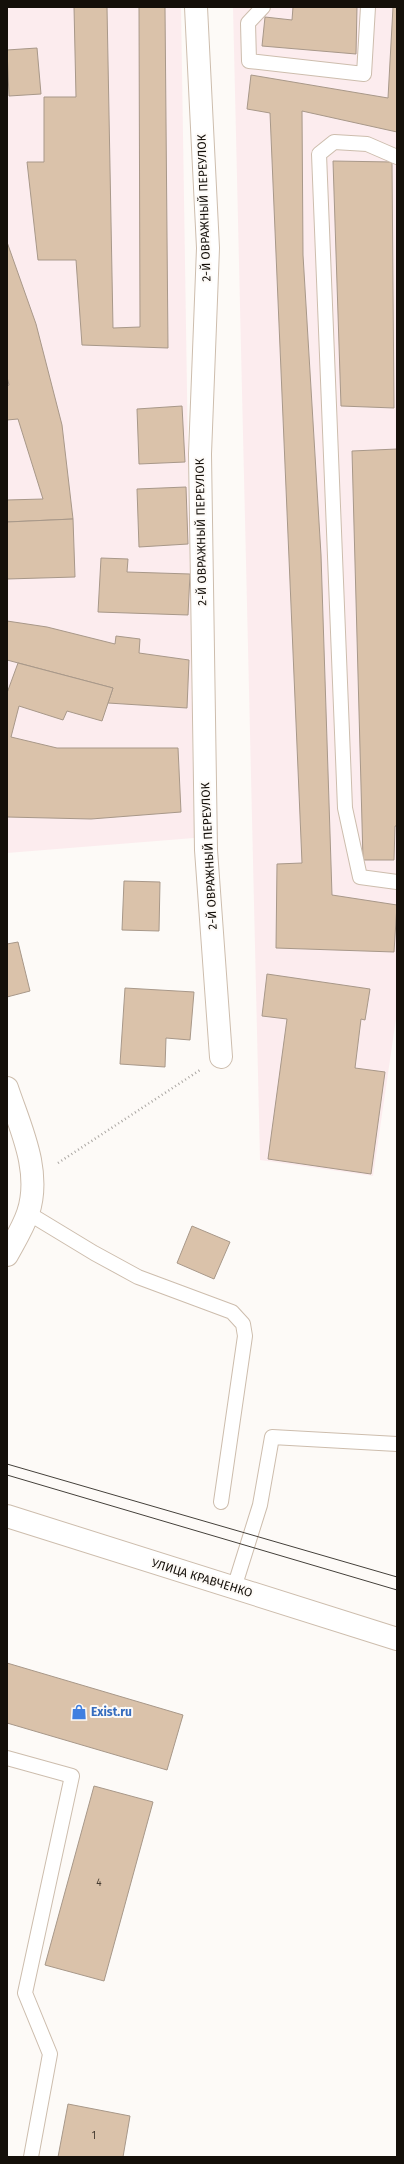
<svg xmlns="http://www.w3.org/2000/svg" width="404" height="2164" font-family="'Fira Sans',sans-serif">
	<rect width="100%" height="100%" fill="#fdfaf7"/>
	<g fill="#fcecee">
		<path d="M7 7H181L194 838 7 853Z"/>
		<path d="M233 7H397V1012L373 1176 260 1160Z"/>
	</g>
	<g fill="#dac2aa" stroke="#a89889">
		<path d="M74 7H107L113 328 140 327 139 7H165L168 348 82 345 76 260H38L27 162H44V97H76Z"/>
		<path d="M293 7H357L356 54 262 46 265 17 292 20Z"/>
		<path d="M393 7H397V132L302 111 303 255 321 555 332 895 397 905 394 952 276 948 277 864 302 863 270 113 247 109 251 75 388 98Z"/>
		<path d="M37 48 41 94 9 96 7 50Z"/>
		<path d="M333 161 392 162 394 408 341 406Z"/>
		<path d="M7 242 36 324 62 425 73 519 7 522V500L43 499 18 419 7 420V386L9 385 7 377Z"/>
		<path d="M182 406 185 462 139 464 137 409Z"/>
		<path d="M397 449V826H395L394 860H363L352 451Z"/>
		<path d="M186 487 188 544 139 547 137 489Z"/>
		<path d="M73 519 75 577 7 579V522Z"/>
		<path d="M101 558 128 559 127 572 190 574 188 615 98 612Z"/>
		<path d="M7 621 47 627 115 644 116 636 140 639 139 653 189 660 187 708 108 703 113 688 7 660Z"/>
		<path d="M18 663 113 688 102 721 67 711 63 720 19 706 11 737 57 748H178L181 812 91 819 7 817V693Z"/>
		<path d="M124 881 160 882 159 931 122 930Z"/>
		<path d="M18 942 30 991 7 997V944Z"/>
		<path d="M267 974 370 989 365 1020 361 1019 355 1068 385 1072 371 1174 268 1159 287 1019 262 1016Z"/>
		<path d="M125 988 194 992 190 1040 166 1038 165 1067 120 1064Z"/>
		<path d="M192 1226 230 1242 214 1279 177 1263Z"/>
		<path d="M7 1663 183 1715 167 1770 7 1723Z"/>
		<path d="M94 1786 153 1802 104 1981 45 1965Z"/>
		<path d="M68 2104 130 2116 123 2157H58Z"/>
	</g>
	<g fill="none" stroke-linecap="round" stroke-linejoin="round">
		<defs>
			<g id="lane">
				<path d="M263 7 248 23 249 61 364 74 368 7"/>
				<path d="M397 157 367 144 334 142 319 154 345 808 360 877 397 882"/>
				<path d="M28 1213 94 1253 138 1277 232 1312 243 1324 245 1336 221 1502"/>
				<path d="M234 1588 260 1505 272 1437 397 1444"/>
				<path d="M7 1758 72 1776 25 1993 50 2054 31 2157"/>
			</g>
			<g id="street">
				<path d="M196 7 208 248 200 454 206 850 221 1057"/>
				<path d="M7 1088C20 1127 42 1171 28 1213 23 1228 14 1242 7 1255"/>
			</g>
			<path id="primary" d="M7 1516 397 1639"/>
		</defs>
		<use href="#lane" stroke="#cdbdad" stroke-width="16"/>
		<use href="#street" stroke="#cdbdad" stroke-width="24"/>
		<use href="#primary" stroke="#cdbdad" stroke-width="24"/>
		<path stroke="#aaa6a2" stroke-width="2.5" stroke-dasharray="1 3" stroke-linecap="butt" d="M58 1163 200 1070"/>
		<use href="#lane" stroke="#fff" stroke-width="14"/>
		<use href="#street" stroke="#fff" stroke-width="22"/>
		<use href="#primary" stroke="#fff" stroke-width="22"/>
		<g stroke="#44403a" stroke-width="1">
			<path d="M7 1464 397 1577"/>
			<path d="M7 1475 397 1590"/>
		</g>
	</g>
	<defs>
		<symbol id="shop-bare" viewBox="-9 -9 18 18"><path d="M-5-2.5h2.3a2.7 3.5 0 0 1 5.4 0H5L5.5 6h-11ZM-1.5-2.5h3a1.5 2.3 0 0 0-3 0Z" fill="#3f7fe0" stroke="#fdfaf7" stroke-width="2.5" paint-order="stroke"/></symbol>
	</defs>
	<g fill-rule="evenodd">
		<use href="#shop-bare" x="68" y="1701" width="22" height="22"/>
	</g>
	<g text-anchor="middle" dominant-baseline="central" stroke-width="4" stroke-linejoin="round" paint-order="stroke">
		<g font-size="10" fill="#463c31">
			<text x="99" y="1883">4</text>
			<text x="94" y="2136">1</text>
		</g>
		<g font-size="12" fill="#140f09" stroke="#fdfaf7">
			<text transform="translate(204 208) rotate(-92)">2-Й ОВРАЖНЫЙ ПЕРЕУЛОК</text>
			<text transform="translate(201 532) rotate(-91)">2-Й ОВРАЖНЫЙ ПЕРЕУЛОК</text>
			<text transform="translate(209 856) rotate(-93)">2-Й ОВРАЖНЫЙ ПЕРЕУЛОК</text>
			<text transform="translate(202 1578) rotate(17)">УЛИЦА КРАВЧЕНКО</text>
		</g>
		<g font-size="12" font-weight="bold" fill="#366cbe" stroke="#fdfaf7" text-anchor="start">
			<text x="91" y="1712">Exist.ru</text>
		</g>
	</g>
	<rect width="404" height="2164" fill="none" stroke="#140f09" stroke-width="16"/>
</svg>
